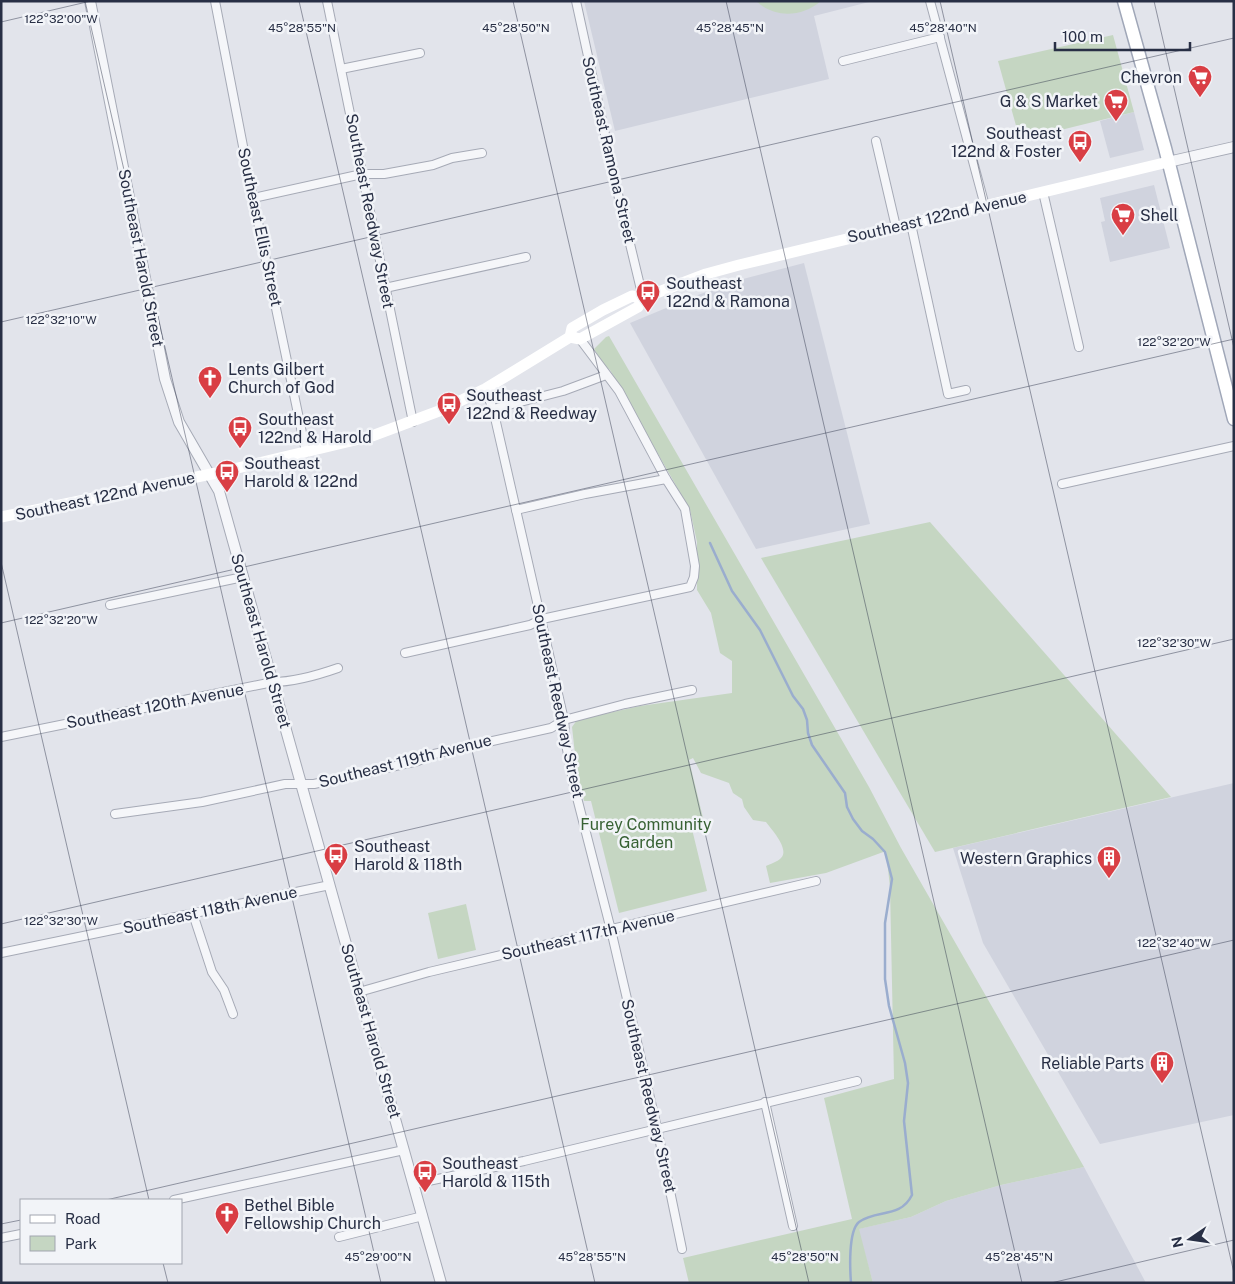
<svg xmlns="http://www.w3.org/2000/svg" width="1235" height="1284" font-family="'Public Sans',sans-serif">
	<rect width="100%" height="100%" fill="#e2e4eb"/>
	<g fill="#d0d3de">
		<path d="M584 1H873L814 16 829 79 615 131Z"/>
		<path d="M1134 112 1144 150 1110 158 1100 121Z"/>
		<path d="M1154 185 1170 248 1110 262 1101 222 1105 221 1100 198Z"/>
		<path d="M804 263 870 524 756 549 630 323 695 296 743 279Z"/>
		<path d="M1234 783V1115L1100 1144 983 943 953 848Z"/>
		<path d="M1084 1167 1146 1283H873L858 1229 911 1217 946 1201 1001 1185Z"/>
	</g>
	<g fill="#c5d6c2">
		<path d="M756 1H821C802 17 775 19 756 1Z"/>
		<path d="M1113 35 1134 112 1020 140 998 61Z"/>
		<path d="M609 336 869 787 901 848 1084 1167 1001 1185 946 1201 911 1217 859 1229 873 1283H689L683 1258 852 1219 824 1098 894 1079 890 887 886 851 826 873 770 883 766 866C770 864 777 862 781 858 790 849 771 829 766 822L753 820 744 807 742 799 733 793 729 783 701 773 693 758 689 760 704 822 691 825 707 891 619 913 591 801H584L577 772 572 727 577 720 640 706 732 693V661L720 653 711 613 697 590V542L690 510 610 370 605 366 594 349 606 337Z"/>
		<path d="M930 522 1171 797 935 852 761 558Z"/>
		<path d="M466 904 476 950 438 959 428 913Z"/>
	</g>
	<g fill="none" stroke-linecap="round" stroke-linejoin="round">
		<path stroke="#9aadce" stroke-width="2.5" d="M710 543 732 591 760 630 793 696 803 709 807 720 808 733 812 745 845 793 847 807 853 819 862 831 873 839 885 852 892 879 885 923V979L889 1006 905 1063 908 1083 904 1121 912 1195C900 1219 877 1209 859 1222 848 1231 850 1270 851 1283"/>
		<defs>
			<g id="minor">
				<path d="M215 1 253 198 306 452"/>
				<path d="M327 1 413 422"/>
				<path d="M576 1 618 194 643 298"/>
				<path d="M930 1 985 206"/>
				<path d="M843 61 940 37"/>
				<path d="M341 69 420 53"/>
				<path d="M876 141 896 227"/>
				<path d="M1043 192 1079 347"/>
				<path d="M253 198 362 174H384L433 165 452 158 482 153"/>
				<path d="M911 224 948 394 966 390"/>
				<path d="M385 288 526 257"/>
				<path d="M485 389 493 409 564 720 566 744 574 786 611 930 657 1128 682 1249"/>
				<path d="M493 409 563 391 606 375"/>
				<path d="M1062 484 1234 446"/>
				<path d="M516 510 585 494 666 479"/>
				<path d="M110 605 243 577"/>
				<path d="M405 653 530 625 542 619 690 587 694 577 695 566 685 509 666 479 619 391 580 339"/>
				<path d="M1 737 273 682C294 682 318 675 338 668"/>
				<path d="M115 814 202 802 285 784H314L418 761 434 754 551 728 564 720 625 704 692 690"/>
				<path d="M193 914 212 972 224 990 233 1014"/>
				<path d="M1 953 330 885"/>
				<path d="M359 992 429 972 816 881"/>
				<path d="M765 1102 793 1226"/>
				<path d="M414 1184 524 1161 857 1081"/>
				<path d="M174 1200 404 1150"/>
				<path d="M339 1237 423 1216"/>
				<path d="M1 1238 21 1234"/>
			</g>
			<g id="tertiary">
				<path d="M90 1 165 379 179 422 219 491 441 1283"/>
				<path d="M1168 162 1234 147"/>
			</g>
			<path id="primary" d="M1124 1 1165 148 1234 419"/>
		</defs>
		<use href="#minor" stroke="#a6aab6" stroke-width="10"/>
		<use href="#tertiary" stroke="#a6aab6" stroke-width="12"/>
		<use href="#primary" stroke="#a0a7b8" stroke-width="15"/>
		<use href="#minor" stroke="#f5f6f9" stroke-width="8"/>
		<use href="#tertiary" stroke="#f5f6f9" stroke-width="10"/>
		<g stroke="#fff" stroke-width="11">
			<path d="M570 337 580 339 638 307 643 298"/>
			<path d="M1 517 221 472 372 436 439 411 485 389 570 337 572 328 603 310 632 296 643 298 706 274 739 265 1168 162"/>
		</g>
		<use href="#primary" stroke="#fff" stroke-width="12"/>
	</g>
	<path fill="none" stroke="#282f45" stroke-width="1" stroke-opacity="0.45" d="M85 1 381 1283M299 1 595 1283M513 1 809 1283M726 1 1022 1283M940 1 1234 1273M1154 1 1234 348M1 22 91 1M1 322 1234 38M1 562 149 1200M1 623 1234 339M1 924 1234 639M106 1200 1234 940M1 1224 21 1220M163 1263 168 1283M1051 1283 1234 1240"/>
	<defs>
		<symbol id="supermarket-pin" viewBox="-11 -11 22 30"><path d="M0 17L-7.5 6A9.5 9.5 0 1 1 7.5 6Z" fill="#d93e44" stroke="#f2f4f8"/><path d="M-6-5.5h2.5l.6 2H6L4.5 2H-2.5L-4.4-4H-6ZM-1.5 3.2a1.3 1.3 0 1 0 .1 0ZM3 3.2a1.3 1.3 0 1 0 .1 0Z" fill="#fff"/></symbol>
		<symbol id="bus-pin" viewBox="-11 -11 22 30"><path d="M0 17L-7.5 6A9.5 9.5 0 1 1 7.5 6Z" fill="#d93e44" stroke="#f2f4f8"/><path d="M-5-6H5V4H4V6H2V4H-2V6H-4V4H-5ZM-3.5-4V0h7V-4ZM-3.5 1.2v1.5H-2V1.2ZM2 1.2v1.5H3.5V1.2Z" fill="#fff"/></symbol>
		<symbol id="church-pin" viewBox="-11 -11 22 30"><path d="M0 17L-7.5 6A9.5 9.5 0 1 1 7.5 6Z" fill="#d93e44" stroke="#f2f4f8"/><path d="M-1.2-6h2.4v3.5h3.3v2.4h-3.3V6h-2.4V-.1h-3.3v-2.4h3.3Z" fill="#fff"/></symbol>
		<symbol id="building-pin" viewBox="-11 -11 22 30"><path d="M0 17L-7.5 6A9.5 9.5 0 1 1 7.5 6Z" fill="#d93e44" stroke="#f2f4f8"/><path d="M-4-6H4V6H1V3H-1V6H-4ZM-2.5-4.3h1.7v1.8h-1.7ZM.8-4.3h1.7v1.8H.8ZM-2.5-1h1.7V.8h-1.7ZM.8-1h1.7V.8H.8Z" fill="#fff"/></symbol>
	</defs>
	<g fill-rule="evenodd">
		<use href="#supermarket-pin" x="1186" y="63" width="28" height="38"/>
		<use href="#supermarket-pin" x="1102" y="87" width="28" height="38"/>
		<use href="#bus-pin" x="1066" y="128" width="28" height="38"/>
		<use href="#supermarket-pin" x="1109" y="201" width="28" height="38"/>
		<use href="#bus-pin" x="634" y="278" width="28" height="38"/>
		<use href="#church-pin" x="196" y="364" width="28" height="38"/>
		<use href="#bus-pin" x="435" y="390" width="28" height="38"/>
		<use href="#bus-pin" x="226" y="414" width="28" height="38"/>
		<use href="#bus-pin" x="213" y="458" width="28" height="38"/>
		<use href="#bus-pin" x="322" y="841" width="28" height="38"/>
		<use href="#building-pin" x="1095" y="844" width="28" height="38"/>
		<use href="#building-pin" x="1148" y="1049" width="28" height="38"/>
		<use href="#bus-pin" x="411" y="1158" width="28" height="38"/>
		<use href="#church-pin" x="213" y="1200" width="28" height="38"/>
	</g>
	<g text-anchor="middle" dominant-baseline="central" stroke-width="5" stroke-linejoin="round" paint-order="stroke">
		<g font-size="16" fill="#282f45" stroke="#f2f4f8" text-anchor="start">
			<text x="1182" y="77" text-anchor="end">Chevron</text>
			<text x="1098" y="101" text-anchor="end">G &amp; S Market</text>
			<text x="1062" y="133" text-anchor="end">Southeast<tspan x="1062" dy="18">122nd &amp; Foster</tspan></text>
			<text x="1140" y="215">Shell</text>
			<text x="666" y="283">Southeast<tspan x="666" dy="18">122nd &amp; Ramona</tspan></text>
			<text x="228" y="369">Lents Gilbert<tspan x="228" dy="18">Church of God</tspan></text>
			<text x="466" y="395">Southeast<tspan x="466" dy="18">122nd &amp; Reedway</tspan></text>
			<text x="258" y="419">Southeast<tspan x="258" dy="18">122nd &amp; Harold</tspan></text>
			<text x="244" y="463">Southeast<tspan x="244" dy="18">Harold &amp; 122nd</tspan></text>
			<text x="354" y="846">Southeast<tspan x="354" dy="18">Harold &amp; 118th</tspan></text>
			<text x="1092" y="858" text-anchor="end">Western Graphics</text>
			<text x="1144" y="1063" text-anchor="end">Reliable Parts</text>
			<text x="442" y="1163">Southeast<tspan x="442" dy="18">Harold &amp; 115th</tspan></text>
			<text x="244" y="1205">Bethel Bible<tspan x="244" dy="18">Fellowship Church</tspan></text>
		</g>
		<g font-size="16" fill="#282f45" stroke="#f2f4f8">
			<text transform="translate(609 150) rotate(77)">Southeast Ramona Street</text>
			<text transform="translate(370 211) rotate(79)">Southeast Reedway Street</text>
			<text transform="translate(937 217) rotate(-13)">Southeast 122nd Avenue</text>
			<text transform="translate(260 227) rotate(78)">Southeast Ellis Street</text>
			<text transform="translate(141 258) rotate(79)">Southeast Harold Street</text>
			<text transform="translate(105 496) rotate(-12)">Southeast 122nd Avenue</text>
			<text transform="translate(261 641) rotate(74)">Southeast Harold Street</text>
			<text transform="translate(558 701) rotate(78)">Southeast Reedway Street</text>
			<text transform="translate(155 706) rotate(-11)">Southeast 120th Avenue</text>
			<text transform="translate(405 761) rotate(-14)">Southeast 119th Avenue</text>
			<text transform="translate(210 910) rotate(-12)">Southeast 118th Avenue</text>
			<text transform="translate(588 935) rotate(-13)">Southeast 117th Avenue</text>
			<text transform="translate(371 1031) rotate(74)">Southeast Harold Street</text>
			<text transform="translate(649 1096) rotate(77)">Southeast Reedway Street</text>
		</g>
		<g font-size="16" fill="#386234" stroke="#f2f4f8">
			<text x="646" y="824">Furey Community<tspan x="646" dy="18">Garden</tspan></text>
		</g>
	</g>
	<g font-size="12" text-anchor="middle" fill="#282f45" stroke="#f2f4f8" stroke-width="5" stroke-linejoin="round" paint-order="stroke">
		<text x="61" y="23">122°32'00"W</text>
		<text x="302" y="32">45°28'55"N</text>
		<text x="516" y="32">45°28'50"N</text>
		<text x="730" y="32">45°28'45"N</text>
		<text x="943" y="32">45°28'40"N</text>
		<text x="61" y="324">122°32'10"W</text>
		<text x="1174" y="346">122°32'20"W</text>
		<text x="61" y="624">122°32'20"W</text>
		<text x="1174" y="647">122°32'30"W</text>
		<text x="61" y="925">122°32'30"W</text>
		<text x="1174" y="947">122°32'40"W</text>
		<text x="378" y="1261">45°29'00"N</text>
		<text x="592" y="1261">45°28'55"N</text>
		<text x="805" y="1261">45°28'50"N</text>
		<text x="1019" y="1261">45°28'45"N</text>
	</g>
	<rect width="1235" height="1284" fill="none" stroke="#282f45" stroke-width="5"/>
	<rect x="20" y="1199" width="162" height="65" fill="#f2f4f8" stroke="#a1a5b0"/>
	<rect x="30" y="1215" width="25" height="8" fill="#ffffff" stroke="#a1a5b0"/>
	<text x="65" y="1224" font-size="15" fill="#282f45">Road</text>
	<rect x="30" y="1236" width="25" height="15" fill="#c5d6c2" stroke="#a1a5b0"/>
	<text x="65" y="1249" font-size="15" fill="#282f45">Park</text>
	<g transform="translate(1190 1239) rotate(257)" stroke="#f2f4f8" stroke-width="4" paint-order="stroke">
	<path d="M0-4L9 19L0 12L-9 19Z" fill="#282f45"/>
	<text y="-8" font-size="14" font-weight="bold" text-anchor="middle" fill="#282f45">N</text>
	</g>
	<path d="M1055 42v8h135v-8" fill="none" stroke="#282f45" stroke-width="2.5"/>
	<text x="1062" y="42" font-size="15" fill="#282f45" stroke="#f2f4f8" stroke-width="4" paint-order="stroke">100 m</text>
</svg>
